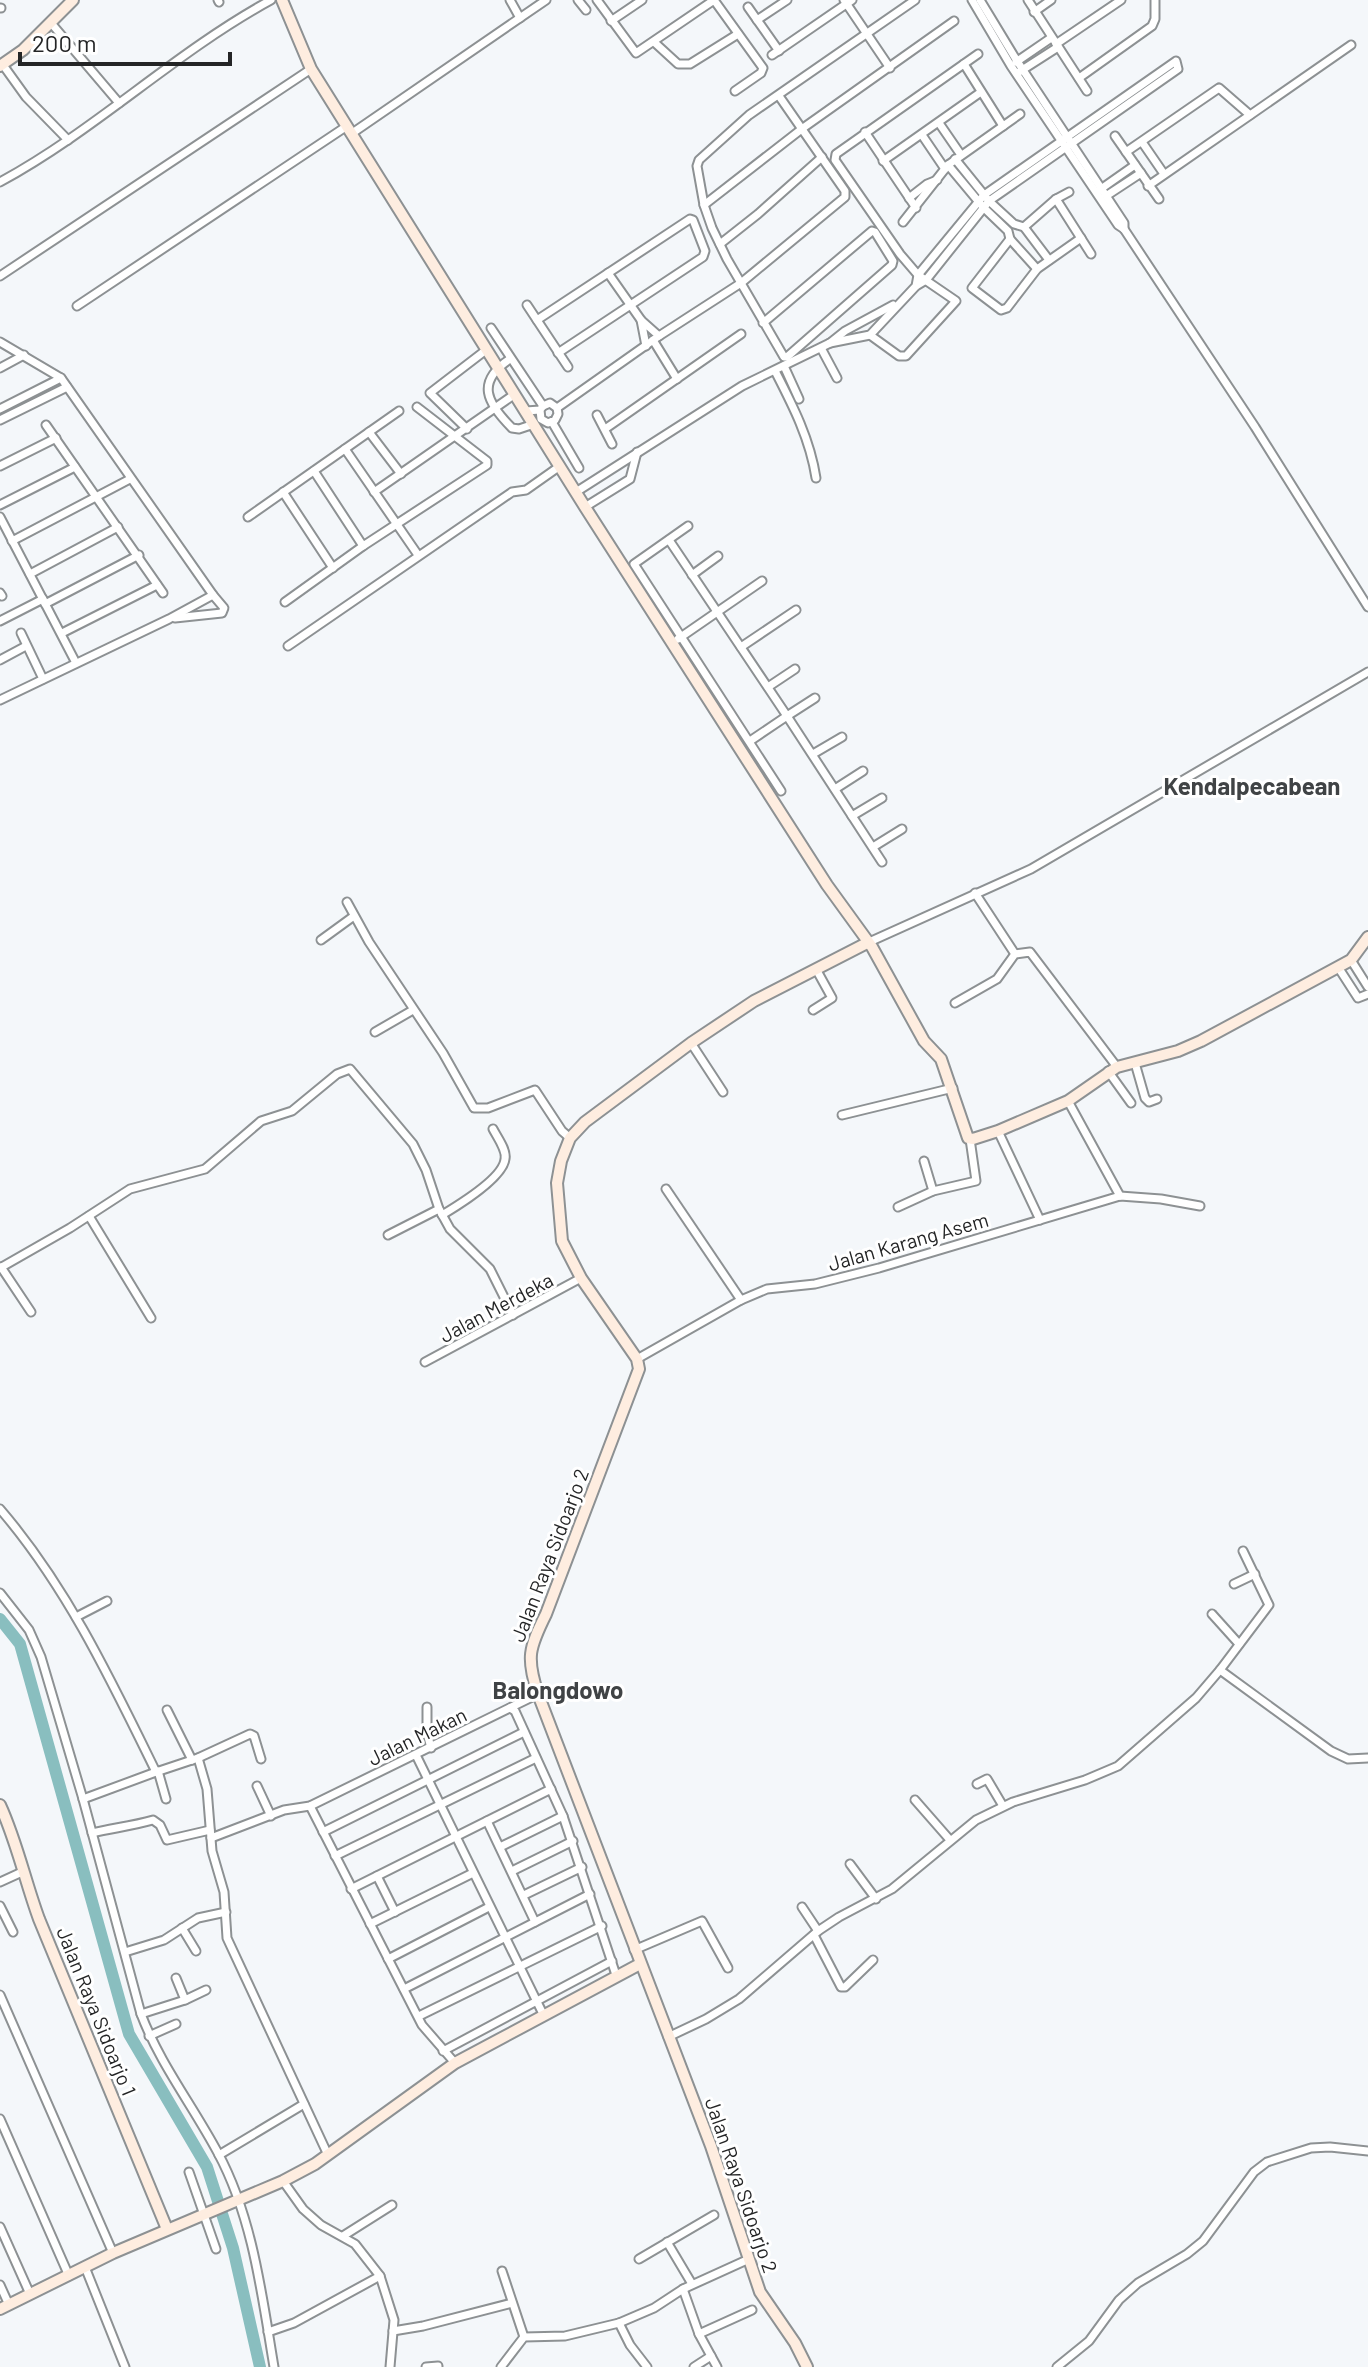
<svg xmlns="http://www.w3.org/2000/svg" width="1368" height="2367" font-family="Barlow,sans-serif">
	<rect width="100%" height="100%" fill="#f4f7fa"/>
	<g fill="none" stroke-linecap="round" stroke-linejoin="round">
		<path stroke="#89bebf" stroke-width="12" d="M0 1619 20 1644 129 2034 207 2167 233 2248 260 2367"/>
		<defs>
			<g id="street">
				<path d="M218 0 219 2"/>
				<path d="M510 0 520 18"/>
				<path d="M578 0 586 10"/>
				<path d="M597 0 636 53 714 0 763 68 761 73 735 91"/>
				<path d="M844 0 890 68"/>
				<path d="M972 0 1011 66 1118 225 1124 229 1255 427 1368 607"/>
				<path d="M980 0 1017 61 1124 223V229"/>
				<path d="M1028 0 1087 91"/>
				<path d="M748 7 779 51"/>
				<path d="M0 8H1"/>
				<path d="M1034 12 1051 0"/>
				<path d="M757 20 787 0"/>
				<path d="M611 21 642 0"/>
				<path d="M51 23 119 103"/>
				<path d="M654 42 678 64H690L738 34"/>
				<path d="M1056 44 1121 0"/>
				<path d="M772 55 852 0"/>
				<path d="M1016 62 1051 38"/>
				<path d="M964 64 1003 126"/>
				<path d="M3 65 26 97 68 140"/>
				<path d="M1019 72 1058 47"/>
				<path d="M1079 78 1152 26 1155 19V0"/>
				<path d="M939 123 961 155"/>
				<path d="M865 132 916 208"/>
				<path d="M351 134 546 0"/>
				<path d="M922 135 945 169"/>
				<path d="M1115 136 1159 199"/>
				<path d="M1142 142 1164 174"/>
				<path d="M1126 152 1219 88 1250 115"/>
				<path d="M955 159 989 201 1014 224 1024 227 1049 260"/>
				<path d="M883 161 981 92"/>
				<path d="M948 165 983 207 1008 231 1010 239 1037 269"/>
				<path d="M0 182C96 130 174 53 271 0"/>
				<path d="M1148 186 1351 45"/>
				<path d="M1098 191 1135 165"/>
				<path d="M1106 196 1141 173"/>
				<path d="M909 198 927 184 937 180"/>
				<path d="M1056 199 1091 254"/>
				<path d="M704 205 803 128 954 21"/>
				<path d="M903 222 948 165 1020 114"/>
				<path d="M1024 227 1056 199 1069 192"/>
				<path d="M1010 239 972 288 1001 310 1007 308 1037 269 1081 238"/>
				<path d="M720 244 758 214 822 157"/>
				<path d="M608 273 641 320"/>
				<path d="M0 276 311 69"/>
				<path d="M527 305 568 367"/>
				<path d="M77 306 347 126"/>
				<path d="M537 320 690 219 693 220 705 251 703 257 558 353"/>
				<path d="M763 323 872 231 875 232 893 261 892 265 787 357H784L727 259 712 228 704 205 697 166 699 160 749 115 915 0"/>
				<path d="M491 328 543 406"/>
				<path d="M870 335 899 356H906L956 301 918 275 900 254 835 160 836 154 978 54"/>
				<path d="M653 340 677 379"/>
				<path d="M0 342 61 378 213 595 169 619 0 700"/>
				<path d="M830 343 870 335 916 286 926 280 989 201 1178 69 1176 61 984 195 918 275 916 286"/>
				<path d="M646 346 641 320 659 336"/>
				<path d="M821 348 837 378"/>
				<path d="M510 359C475 382 487 403 512 428L519 429 534 424"/>
				<path d="M784 366 799 399"/>
				<path d="M0 368 24 355"/>
				<path d="M775 371C793 406 810 439 816 478"/>
				<path d="M557 408 659 336 741 283 845 197V191L779 96"/>
				<path d="M0 409 61 378"/>
				<path d="M526 411 540 410 543 406 550 403 557 408 558 414 555 420 548 423 541 419 540 410"/>
				<path d="M597 415 612 444"/>
				<path d="M0 420 67 387"/>
				<path d="M552 422 579 468"/>
				<path d="M46 425 163 593"/>
				<path d="M467 429 430 393 486 350"/>
				<path d="M605 429 741 334"/>
				<path d="M369 432 401 474"/>
				<path d="M345 449 418 555"/>
				<path d="M0 466 56 438"/>
				<path d="M314 471 363 546"/>
				<path d="M283 492 333 568"/>
				<path d="M374 492 515 394"/>
				<path d="M576 492 742 386 830 343 845 331 893 305"/>
				<path d="M0 505 75 467"/>
				<path d="M585 507 630 479 637 452"/>
				<path d="M0 517 76 663"/>
				<path d="M248 517 399 411"/>
				<path d="M688 526 634 564 781 791"/>
				<path d="M669 540 787 716 815 698"/>
				<path d="M12 541 130 479"/>
				<path d="M30 574 118 527"/>
				<path d="M692 575 718 556"/>
				<path d="M0 593 2 596"/>
				<path d="M285 602 363 546 487 465V461L417 407"/>
				<path d="M45 604 139 555"/>
				<path d="M175 618 222 613 224 608 213 595"/>
				<path d="M0 621 43 599"/>
				<path d="M21 633 43 679"/>
				<path d="M62 633 157 585"/>
				<path d="M678 639 762 581"/>
				<path d="M288 646 512 492 526 490 560 466"/>
				<path d="M741 647 796 610"/>
				<path d="M0 660 26 646"/>
				<path d="M768 687 795 669"/>
				<path d="M750 741 787 716 882 862"/>
				<path d="M813 754 842 737"/>
				<path d="M835 789 863 771"/>
				<path d="M852 816 882 798"/>
				<path d="M873 847 902 829"/>
				<path d="M975 893 1015 954"/>
				<path d="M347 902 369 942 443 1053 474 1108H488L535 1090 562 1131 570 1138"/>
				<path d="M321 940 354 916"/>
				<path d="M867 943 1031 869 1368 672"/>
				<path d="M1351 960 1368 987"/>
				<path d="M1338 967 1358 998 1368 994"/>
				<path d="M955 1003 997 979 1015 954 1030 952 1117 1067"/>
				<path d="M813 1010 832 998 816 969"/>
				<path d="M375 1032 413 1010"/>
				<path d="M691 1043 723 1092"/>
				<path d="M1135 1063 1145 1098 1149 1102 1157 1099"/>
				<path d="M1108 1071 1131 1103"/>
				<path d="M1068 1101 1120 1196"/>
				<path d="M842 1115 953 1088"/>
				<path d="M998 1131 1040 1220"/>
				<path d="M924 1161 933 1191"/>
				<path d="M666 1189 741 1300"/>
				<path d="M898 1207 933 1191 976 1181 970 1139"/>
				<path d="M442 1215C457 1206 503 1178 505 1159 507 1150 497 1137 493 1129"/>
				<path d="M89 1216 151 1318"/>
				<path d="M388 1235 439 1209"/>
				<path d="M1 1267 31 1312"/>
				<path d="M0 1268 70 1228 130 1189 205 1169 261 1121 292 1111 337 1074 350 1069 413 1144 426 1170 439 1209 450 1229 490 1269 513 1315"/>
				<path d="M637 1359 741 1300 767 1289 815 1284 879 1268 1120 1196 1161 1199 1200 1206"/>
				<path d="M425 1362 581 1278"/>
				<path d="M0 1509C67 1587 111 1680 156 1772L198 1758 207 1789 212 1851 224 1892 227 1938 328 2155"/>
				<path d="M1234 1584 1255 1574"/>
				<path d="M0 1593 29 1630 41 1657 83 1799 141 2014C160 2064 193 2106 218 2153 253 2218 262 2296 274 2367"/>
				<path d="M1212 1614 1239 1644"/>
				<path d="M76 1617 107 1601"/>
				<path d="M1220 1670 1269 1605 1243 1551"/>
				<path d="M427 1707V1733L431 1748"/>
				<path d="M510 1708 515 1711 563 1816 616 1975"/>
				<path d="M167 1710 192 1760"/>
				<path d="M416 1755 543 2014"/>
				<path d="M198 1758 250 1734 254 1736 261 1759"/>
				<path d="M158 1771 166 1799"/>
				<path d="M977 1784 987 1779 1003 1806"/>
				<path d="M257 1786 271 1816"/>
				<path d="M83 1799 156 1772"/>
				<path d="M915 1800 950 1840"/>
				<path d="M310 1806 422 2025 455 2063"/>
				<path d="M487 1821 535 1922"/>
				<path d="M323 1832 524 1732"/>
				<path d="M92 1833C113 1828 132 1826 153 1820L160 1825 167 1840 210 1830"/>
				<path d="M211 1838 284 1810 310 1806 538 1694"/>
				<path d="M500 1847 563 1816"/>
				<path d="M335 1856 536 1758"/>
				<path d="M850 1864 876 1899"/>
				<path d="M512 1871 573 1841"/>
				<path d="M377 1876 395 1912"/>
				<path d="M0 1882 22 1872"/>
				<path d="M351 1889 551 1789"/>
				<path d="M524 1895 582 1867"/>
				<path d="M0 1906 13 1932"/>
				<path d="M802 1907 818 1931"/>
				<path d="M370 1924 473 1873"/>
				<path d="M182 1928 196 1951"/>
				<path d="M814 1935 841 1987H845L873 1960"/>
				<path d="M634 1950 702 1921 728 1968"/>
				<path d="M125 1952 164 1940 198 1918 226 1912"/>
				<path d="M388 1959 489 1907"/>
				<path d="M176 1978 185 2000"/>
				<path d="M404 1989 590 1894"/>
				<path d="M0 1995 113 2253"/>
				<path d="M141 2014 185 2000 206 1990"/>
				<path d="M419 2016 602 1926"/>
				<path d="M149 2036 176 2024"/>
				<path d="M668 2037 706 2019 739 1999 818 1931 839 1917 892 1889 976 1820 1013 1802 1085 1780 1118 1766 1196 1698 1220 1670 1331 1751 1348 1759 1368 1758"/>
				<path d="M443 2051 612 1961"/>
				<path d="M0 2119 69 2276"/>
				<path d="M219 2155 304 2104"/>
				<path d="M189 2172 216 2249"/>
				<path d="M283 2181 303 2209 321 2225 355 2244 380 2276 394 2320 390 2367"/>
				<path d="M0 2227 30 2294"/>
				<path d="M343 2236 392 2205"/>
				<path d="M667 2242 692 2284"/>
				<path d="M639 2259 714 2215"/>
				<path d="M85 2267 125 2367"/>
				<path d="M502 2271 524 2337"/>
				<path d="M0 2285 9 2305"/>
				<path d="M683 2289 699 2334"/>
				<path d="M619 2323 630 2345 647 2367"/>
				<path d="M393 2331 423 2326 512 2303"/>
				<path d="M268 2332 294 2323 380 2276"/>
				<path d="M426 2367 438 2366"/>
				<path d="M501 2367 524 2337 565 2336 619 2323 654 2308 683 2289 749 2259"/>
				<path d="M694 2367 711 2356"/>
				<path d="M717 2367 699 2334 752 2310"/>
				<path d="M1057 2367 1089 2341 1119 2300 1138 2283 1187 2254 1203 2241 1254 2172 1267 2162 1311 2148 1330 2147 1368 2151"/>
			</g>
			<g id="secondary">
				<path d="M282 0 311 69 585 507 827 885 872 947 924 1041 941 1059 968 1138 973 1139 998 1131 1068 1101 1117 1067 1178 1051 1201 1041 1351 960 1368 937"/>
				<path d="M0 66 23 50 73 0"/>
				<path d="M0 1805C17 1842 25 1881 39 1919L167 2229"/>
				<path d="M0 2309 113 2253 283 2181 315 2164 455 2063 640 1964"/>
				<path d="M807 2367 795 2343 760 2292 711 2146 538 1694C526 1658 529 1648 546 1614L639 1369 637 1359 581 1278 562 1241 557 1183 561 1161 570 1138 585 1122 691 1043 754 1001 867 943"/>
			</g>
		</defs>
		<use href="#street" stroke="#8d9193" stroke-width="11"/>
		<use href="#secondary" stroke="#8d9193" stroke-width="14"/>
		<use href="#street" stroke="#fff" stroke-width="7"/>
		<use href="#secondary" stroke="#feede0" stroke-width="10"/>
	</g>
	<g text-anchor="middle" dominant-baseline="central" stroke-width="6" stroke-linejoin="round" paint-order="stroke">
		<g font-size="20" fill="#242526" stroke="#fff">
			<text transform="translate(908 1241) rotate(-16)">Jalan Karang Asem</text>
			<text transform="translate(496 1307) rotate(-28)">Jalan Merdeka</text>
			<text transform="translate(549 1555) rotate(-69)">Jalan Raya Sidoarjo 2</text>
			<text transform="translate(417 1736) rotate(-26)">Jalan Makan</text>
			<text transform="translate(97 2011) rotate(68)">Jalan Raya Sidoarjo 1</text>
			<text transform="translate(742 2185) rotate(71)">Jalan Raya Sidoarjo 2</text>
		</g>
		<g font-size="24" font-weight="bold" fill="#404345" stroke="#fff">
			<text x="1252" y="785">Kendalpecabean</text>
			<text x="558" y="1689">Balongdowo</text>
		</g>
	</g>
	<path d="M20 52v12h210v-12" fill="none" stroke="#242526" stroke-width="4"/>
	<text x="32" y="52" font-size="24" fill="#242526" stroke="#ffffff" stroke-width="6" paint-order="stroke">200 m</text>
</svg>
